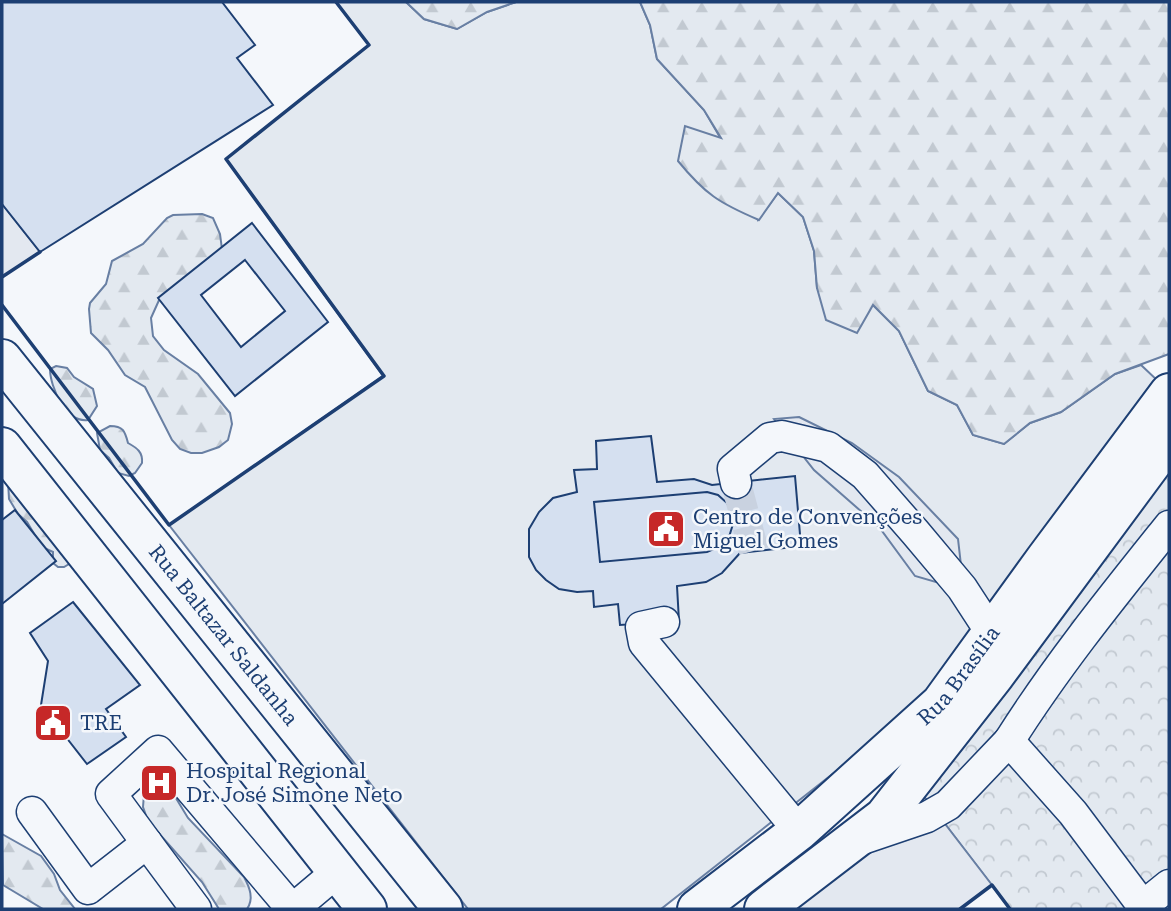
<svg xmlns="http://www.w3.org/2000/svg" width="1171" height="911" font-family="'Roboto Serif',serif">
	<defs>
		<pattern id="forest-firs" width="22" height="20" patternUnits="userSpaceOnUse" patternTransform="scale(1.75)"><rect width="22" height="20" fill="#e3e9f0"/><path d="M5 1l3.5 6h-7zM16 11l3.5 6h-7z" fill="#c2c9d1"/></pattern>
		<pattern id="park-crowns" width="20" height="18" patternUnits="userSpaceOnUse" patternTransform="scale(1.75)"><rect width="20" height="18" fill="#e3e9f0"/><path d="M2 6a3 3 0 1 1 6 0M12 15a3 3 0 1 1 6 0" fill="none" stroke="#c2c9d1"/></pattern>
	</defs>
	<rect width="100%" height="100%" fill="#f4f7fb"/>
	<path fill="#e3e9f0" stroke="#687fa3" stroke-width="2" d="M336 2H406L424 19 457 29 487 12 516 2H640L650 25 657 59 704 110 721 139 758 220 778 193 803 217 814 251 817 288 873 305 899 331 928 391 957 405 973 435 1004 444 1030 423 1061 412 1115 374 1141 365 1158 381 917 705 905 717 661 909H468L169 525 383 376 226 159 369 45Z"/>
	<g fill="url(#forest-firs)" stroke="#687fa3" stroke-width="2">
		<path d="M406 2H516L487 12 457 29 424 19Z"/>
		<path d="M640 2H1169V354L1115 374 1061 412 1030 423 1004 444 973 435 957 405 928 391 899 331 873 305 857 333 826 320 817 288 814 251 803 217 778 193 759 220C719 203 705 194 678 161L685 126 721 138 704 110 657 59 650 25Z"/>
		<path d="M202 214 213 218 220 234 222 249 160 298 151 318 153 336 164 350 198 374 230 413 232 424 228 440 219 447 202 453H191L180 449 172 440 145 387 125 375 108 350 91 333 89 309 90 303 106 284 112 261 143 244 167 218 173 215Z"/>
		<path d="M56 366 67 368 74 377 93 389 97 406 88 420C66 423 50 387 50 369Z"/>
		<path d="M110 426C123 426 125 431 128 443 137 448 143 452 142 463L135 473 129 476 118 473 109 458 100 450 97 433Z"/>
		<path d="M8 481 74 561 64 567H58L53 563V552L42 547 27 522 18 514 9 499Z"/>
		<path d="M156 782 171 790 188 818 244 877C250 888 254 899 247 909H219L202 882 148 821 143 807 144 794 151 784Z"/>
		<path d="M2 834 41 856 54 874 60 890 75 909H43L3 885Z"/>
	</g>
	<path fill="url(#park-crowns)" stroke="#687fa3" stroke-width="2" d="M1169 452V909H1010L919 790Z"/>
	<g fill="#e3e8f0" stroke="#687fa3" stroke-width="2">
		<path d="M2 204 40 252 2 277Z"/>
		<path d="M799 417 852 443 899 477 958 539 962 574 946 585 915 576 879 527 814 470 774 419Z"/>
		<path d="M919 790 992 885 960 909H791Z"/>
	</g>
	<g fill="#d5e0f0" stroke="#1d3f73" stroke-width="2" fill-rule="evenodd">
		<path d="M2 2H222L255 45 237 58 273 105 40 252 2 204Z"/>
		<path d="M252 223 328 322 235 396 158 298ZM245 260 285 311 241 347 201 295Z"/>
		<path d="M651 436 657 482 694 479 712 485 795 476 801 546 740 553 722 573 706 582 677 586 679 621 620 625 618 604 594 607 593 591 577 592 559 589 546 580 536 570 529 557V529L539 512 553 498 577 492 574 470 597 469 596 441Z"/>
		<path d="M707 492 718 495 727 503 731 511 733 524 729 537 721 546 707 552 600 562 594 502Z"/>
		<path d="M15 510 56 561 2 604V520Z"/>
		<path d="M73 602 140 685 106 709 126 737 87 764 41 705 48 661 30 633Z"/>
	</g>
	<g fill="none" stroke-linecap="round" stroke-linejoin="round">
		<path stroke="#c9d2e0" stroke-width="30" stroke-dasharray="30 15" stroke-linecap="butt" d="M736 483 754 551"/>
		<defs>
			<g id="minor">
				<path d="M736 483 733 469 770 438 782 436 828 447 865 475 915 532 962 588 992 634"/>
				<path d="M664 622 641 627 644 643 799 831"/>
				<path d="M1009 741C1057 665 1113 596 1169 526"/>
				<path d="M32 812 88 889 147 843 196 909"/>
				<path d="M862 839 927 817 948 805 1009 741 1073 813 1145 909"/>
				<path d="M147 843 111 794 158 751 292 909"/>
				<path d="M1143 906 1169 885"/>
				<path d="M293 909 337 872"/>
			</g>
			<g id="major">
				<path id="s1" d="M2 359 443 909"/>
				<path d="M2 447 367 909"/>
				<path id="s2" d="M697 909 799 831 941 703 1046 558 1169 393"/>
				<path d="M764 909 884 817 995 675 1169 440"/>
			</g>
		</defs>
		<use href="#minor" stroke="#1d3f73" stroke-width="33"/>
		<use href="#major" stroke="#1d3f73" stroke-width="42"/>
		<use href="#minor" stroke="#f4f7fb" stroke-width="30"/>
		<use href="#major" stroke="#f4f7fb" stroke-width="38"/>
		<g stroke="#1d3f73" stroke-width="3.5">
			<path d="M2 277 40 252"/>
			<path d="M2 305 169 525 384 376 226 159 369 45 336 2"/>
			<path d="M960 909 992 885 1010 909"/>
		</g>
	</g>
	<defs>
		<symbol id="civic-square" viewBox="-11 -11 22 22"><rect x="-9" y="-9" width="18" height="18" rx="4" fill="#c62828" stroke="#f4f7fb"/><path d="M-.6-6.5H3V-4.5H.6V-3L4-1V1h2V6H-6V1h2V-1L-.6-3ZM-1.2 2.5V6h2.4V2.5Z" fill="#fff"/></symbol>
		<symbol id="hospital-square" viewBox="-11 -11 22 22"><rect x="-9" y="-9" width="18" height="18" rx="4" fill="#c62828" stroke="#f4f7fb"/><path d="M-5-5h3v3.5h4V-5h3V5h-3V1.5h-4V5h-3Z" fill="#fff"/></symbol>
	</defs>
	<g fill-rule="evenodd">
		<use href="#civic-square" x="644" y="507" width="44" height="44"/>
		<use href="#civic-square" x="31" y="701" width="44" height="44"/>
		<use href="#hospital-square" x="137" y="761" width="44" height="44"/>
	</g>
	<g text-anchor="middle" dominant-baseline="central" stroke-width="5" stroke-linejoin="round" paint-order="stroke">
		<g font-size="21" fill="#1d3f73" stroke="#f4f7fb" text-anchor="start">
			<text x="693" y="517">Centro de Convenções<tspan x="693" dy="24">Miguel Gomes</tspan></text>
			<text x="80" y="723">TRE</text>
			<text x="186" y="771">Hospital Regional<tspan x="186" dy="24">Dr. José Simone Neto</tspan></text>
		</g>
		<g font-size="21" fill="#1d3f73" stroke="#f4f7fb">
			<text stroke="none"><textPath href="#s1" startOffset="354">Rua Baltazar Saldanha</textPath></text>
			<text stroke="none"><textPath href="#s2" startOffset="352">Rua Brasília</textPath></text>
		</g>
	</g>
	<rect width="1171" height="911" fill="none" stroke="#1d3f73" stroke-width="7"/>
</svg>
